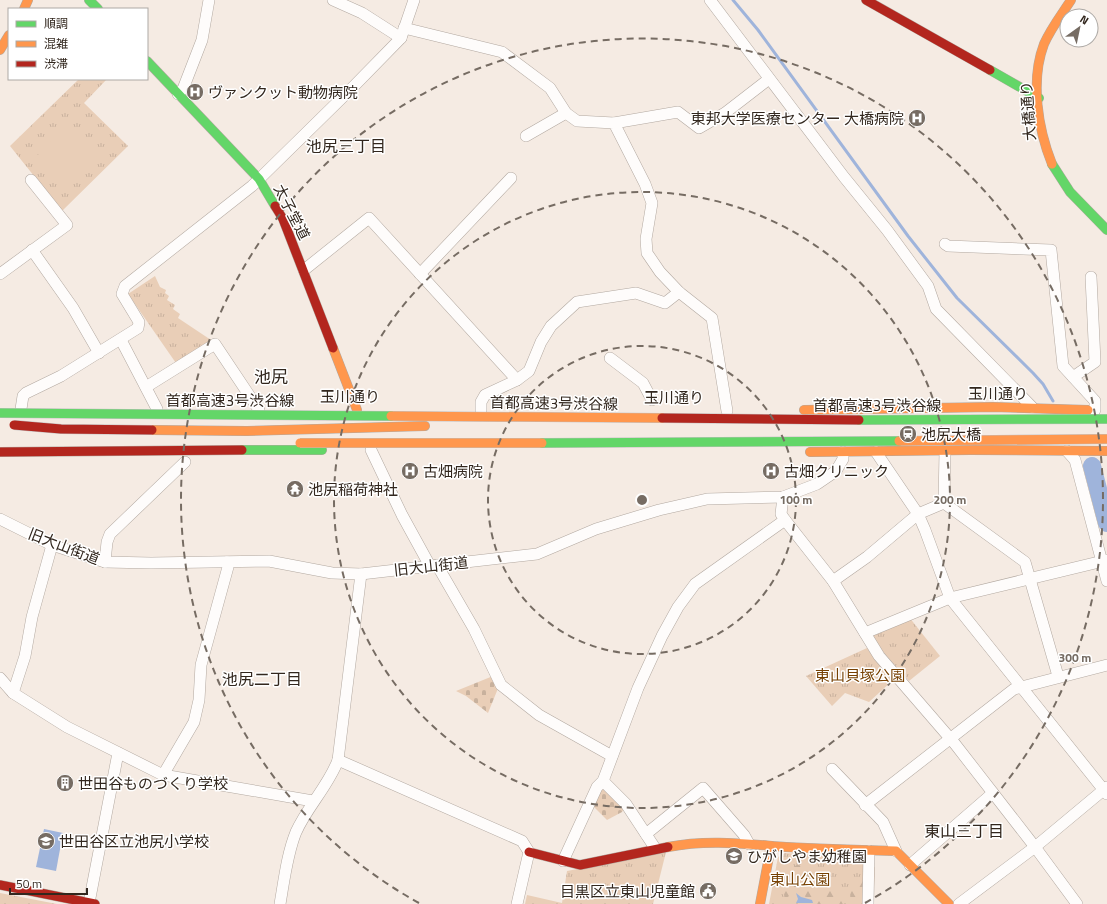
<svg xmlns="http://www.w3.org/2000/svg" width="1107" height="904" font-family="'Titillium Web','Noto Sans JP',sans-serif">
	<defs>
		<pattern id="grass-tufts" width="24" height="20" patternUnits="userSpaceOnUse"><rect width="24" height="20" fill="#e9ceb7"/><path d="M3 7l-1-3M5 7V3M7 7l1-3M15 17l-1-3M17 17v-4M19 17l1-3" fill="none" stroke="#c8b19d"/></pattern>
		<pattern id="forest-firs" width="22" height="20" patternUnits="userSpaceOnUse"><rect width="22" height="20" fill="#e9ceb7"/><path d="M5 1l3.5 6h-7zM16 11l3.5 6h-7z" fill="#c8b19d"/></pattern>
		<pattern id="cemetery-stones" width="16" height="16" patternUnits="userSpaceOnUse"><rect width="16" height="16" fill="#e9ceb7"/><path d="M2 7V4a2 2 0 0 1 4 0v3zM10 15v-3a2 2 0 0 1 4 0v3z" fill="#c8b19d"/></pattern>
	</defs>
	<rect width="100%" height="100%" fill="#f5ebe3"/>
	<g fill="url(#grass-tufts)">
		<path d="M79 79H107L84 103 128 146 62 211 10 146Z"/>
		<path d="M155 276 160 287 166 290 165 293 169 296 167 300 175 305 173 309 180 314 178 318 214 342 178 366 128 294Z"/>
		<path d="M909 617 940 656 909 681 876 644 873 634Z"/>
		<path d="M867 648 892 681 869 702 845 693 832 706 806 676Z"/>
		<path d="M666 852 653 904H525L527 895 562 903 567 871Z"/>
		<path d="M785 853 862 858 867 867H875L873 904H769L778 857Z"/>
		<path d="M0 893 57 904H0Z"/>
	</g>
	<g fill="url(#forest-firs)">
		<path d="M797 865C820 866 840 882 844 904H817L798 892 785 898C782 887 786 869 797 865Z"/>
		<path d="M865 876 863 904H851C849 891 850 880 865 876Z"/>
	</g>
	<g fill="url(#cemetery-stones)">
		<path d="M493 676 499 686 488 713 466 696 456 691Z"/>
		<path d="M603 785 625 807 622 812 607 820 594 807Z"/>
	</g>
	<path fill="#e9ceb7" d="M65 126 97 156 67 188 35 158Z"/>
	<g fill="#9fb4db">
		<path d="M44 829 63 833 56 871 36 867Z"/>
		<path d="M796 893 801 897 812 900 813 903H796L798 899Z"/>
	</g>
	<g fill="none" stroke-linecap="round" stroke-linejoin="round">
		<path stroke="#9fb4db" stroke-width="3" d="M733 0 758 30 908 236 957 298 1033 373 1043 384 1053 401"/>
		<path stroke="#9fb4db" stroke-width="18" d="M1092 466 1107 523"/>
		<defs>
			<g id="street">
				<path d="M333 0 362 13 401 38"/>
				<path d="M710 0 844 177 887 230 928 286 936 309 1032 407"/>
				<path d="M404 28 502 52 550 88 566 113 577 121 614 123 645 184 652 203 646 239 647 253 660 272 679 292 712 318 727 411"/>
				<path d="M178 94 183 89 202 40 209 0"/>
				<path d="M614 123 678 112 699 128 725 113 769 79"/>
				<path d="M526 136 566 113"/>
				<path d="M945 244 948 246 1051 250 1063 366 1073 377 1095 362 1091 277"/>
				<path d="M32 250 73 308 99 353"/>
				<path d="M304 270 369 218 517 380"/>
				<path d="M0 274 67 225 31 180"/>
				<path d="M420 274 511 178"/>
				<path d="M121 340 157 409"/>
				<path d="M610 358 643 383 652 400"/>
				<path d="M1073 377 1095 401V410"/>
				<path d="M146 387 215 344 259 410"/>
				<path d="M21 409 23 396 26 393 61 376 138 328 139 322 122 294 125 286 252 186 354 86 401 38 414 0"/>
				<path d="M481 411V402L485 395 517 380 529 371 541 342 551 326 577 302 636 293 665 303 679 292"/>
				<path d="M371 450 402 515 430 566"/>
				<path d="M945 451 944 503 1025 562 1058 676"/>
				<path d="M1067 451 1075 460 1107 581"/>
				<path d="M876 452 918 514 925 530 950 598 1107 794"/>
				<path d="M783 497 781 514 785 520 833 581 879 656 955 744 1035 847 1077 904"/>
				<path d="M0 519 52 545 105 562 151 563 269 561 332 573 361 574 537 554 596 529 659 510 707 499 783 497 817 484 836 471 843 459V452"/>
				<path d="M105 562 107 542 110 534 185 462"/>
				<path d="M437 565 474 629 501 685 539 715 612 756"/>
				<path d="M833 581 867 557 918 514 944 503"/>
				<path d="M865 633 950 598 1107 560"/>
				<path d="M0 678 13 693 67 727 163 775 313 801"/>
				<path d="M13 693 25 656 32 617 52 545"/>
				<path d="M338 760 522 841 529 852 517 904"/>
				<path d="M832 769 883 822 896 851"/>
				<path d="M163 775 194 722 199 700 201 665 228 567 227 562"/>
				<path d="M603 781 626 804 655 848"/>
				<path d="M865 805 1014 689 1107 665"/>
				<path d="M646 834 703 788 744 835 749 844"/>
				<path d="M563 861 597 787 603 781 638 688 662 636 678 607 695 584 785 520"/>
				<path d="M910 865 993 793"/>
				<path d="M89 903 118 753"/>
				<path d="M280 904C284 881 287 854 296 832 307 807 329 785 338 760L361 574"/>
				<path d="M868 904 869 851"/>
				<path d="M959 904 1035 847 1107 787"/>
			</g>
			<g id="fast">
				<path d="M89 0 98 9"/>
				<path d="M147 61 259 179 275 206"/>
				<path d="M990 70 1039 98"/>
				<path d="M1052 164 1070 192 1107 230"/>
				<path d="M242 450H322"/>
			</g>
			<g id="slow">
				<path d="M24 9 28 0"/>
				<path d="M0 50 9 35"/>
				<path d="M1052 164C1038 129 1030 81 1044 44 1051 28 1062 14 1071 0"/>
				<path d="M333 348 357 410"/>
				<path d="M804 410 993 407 1088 410"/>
				<path d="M152 430 247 431 425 426"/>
				<path d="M810 452 970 450 1107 451"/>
				<path d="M668 847C708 839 746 844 786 847 823 849 859 850 896 851L949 904"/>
				<path d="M760 904 771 846"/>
			</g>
			<g id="jam">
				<path d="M866 0 990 70"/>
				<path d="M275 206 283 219 333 348"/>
				<path d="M0 452 242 450"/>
				<path d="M529 852 580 865 668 847"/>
				<path d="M0 885 95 904"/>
			</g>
		</defs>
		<use href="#street" stroke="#b2a8a0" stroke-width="12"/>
		<use href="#fast" stroke="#b2a8a0" stroke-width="10"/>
		<use href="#slow" stroke="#b2a8a0" stroke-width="10"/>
		<use href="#jam" stroke="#b2a8a0" stroke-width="10"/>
		<use href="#street" stroke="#fefcfb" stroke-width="11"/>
		<use href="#fast" stroke="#63d668" stroke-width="9"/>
		<use href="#slow" stroke="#ff974d" stroke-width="9"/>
		<use href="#jam" stroke="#b3261e" stroke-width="9"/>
		<defs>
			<g id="fast-bridge">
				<path d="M0 413 391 416"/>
				<path d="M859 420 1107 419"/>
				<path d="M542 443 899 441"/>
			</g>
			<g id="slow-bridge">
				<path d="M391 416 662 418"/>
				<path d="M899 441 1107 439"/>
				<path d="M300 443H542"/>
			</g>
			<g id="jam-bridge">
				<path d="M662 418 859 420"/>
				<path d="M14 425 61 429 152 430"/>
			</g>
		</defs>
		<use href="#fast-bridge" stroke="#c0bebf" stroke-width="10" stroke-linecap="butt"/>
		<use href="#slow-bridge" stroke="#c0bebf" stroke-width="10" stroke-linecap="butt"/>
		<use href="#jam-bridge" stroke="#c0bebf" stroke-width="10" stroke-linecap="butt"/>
		<use href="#fast-bridge" stroke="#63d668" stroke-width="9"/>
		<use href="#slow-bridge" stroke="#ff974d" stroke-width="9"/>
		<use href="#jam-bridge" stroke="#b3261e" stroke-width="9"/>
	</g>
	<g fill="none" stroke="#766c63" stroke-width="2" stroke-dasharray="7 5">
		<circle cx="642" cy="500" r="154"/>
		<circle cx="642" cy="500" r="308"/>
		<path d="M419 903A461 461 0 1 1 865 903"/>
	</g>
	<defs>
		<symbol id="hospital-disc" viewBox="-11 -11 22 22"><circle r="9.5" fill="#766c63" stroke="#fff"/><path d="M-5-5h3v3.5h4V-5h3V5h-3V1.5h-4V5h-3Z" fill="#fff"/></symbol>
		<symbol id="station-disc" viewBox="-11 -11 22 22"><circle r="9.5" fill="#766c63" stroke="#fff"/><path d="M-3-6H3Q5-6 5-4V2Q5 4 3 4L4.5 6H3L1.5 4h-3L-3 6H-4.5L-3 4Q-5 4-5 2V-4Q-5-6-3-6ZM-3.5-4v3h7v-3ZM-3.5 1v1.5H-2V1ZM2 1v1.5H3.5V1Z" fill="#fff"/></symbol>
		<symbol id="temple-disc" viewBox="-11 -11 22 22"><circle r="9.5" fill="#766c63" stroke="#fff"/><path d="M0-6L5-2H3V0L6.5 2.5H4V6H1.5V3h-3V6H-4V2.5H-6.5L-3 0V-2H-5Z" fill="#fff"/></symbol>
		<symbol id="building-disc" viewBox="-11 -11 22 22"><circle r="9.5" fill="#766c63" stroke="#fff"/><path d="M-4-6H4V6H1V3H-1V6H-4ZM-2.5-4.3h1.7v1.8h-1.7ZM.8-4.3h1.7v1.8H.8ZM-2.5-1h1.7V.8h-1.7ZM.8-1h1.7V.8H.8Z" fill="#fff"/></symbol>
		<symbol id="school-disc" viewBox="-11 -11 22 22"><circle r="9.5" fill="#766c63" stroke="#fff"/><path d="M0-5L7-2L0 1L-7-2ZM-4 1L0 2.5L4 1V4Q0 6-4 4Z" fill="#fff"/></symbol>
		<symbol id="civic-disc" viewBox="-11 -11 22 22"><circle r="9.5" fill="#766c63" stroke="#fff"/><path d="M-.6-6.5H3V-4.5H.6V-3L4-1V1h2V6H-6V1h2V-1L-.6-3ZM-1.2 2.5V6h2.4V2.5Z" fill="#fff"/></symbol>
	</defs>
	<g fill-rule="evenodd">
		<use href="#hospital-disc" x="185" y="82" width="20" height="20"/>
		<use href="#hospital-disc" x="907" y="108" width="20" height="20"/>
		<use href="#station-disc" x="898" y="424" width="20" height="20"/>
		<use href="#hospital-disc" x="400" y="461" width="20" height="20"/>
		<use href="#hospital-disc" x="761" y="461" width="20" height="20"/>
		<use href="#temple-disc" x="285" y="479" width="20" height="20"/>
		<use href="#building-disc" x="55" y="773" width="20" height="20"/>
		<use href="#school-disc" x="36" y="831" width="20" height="20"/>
		<use href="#school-disc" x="724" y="846" width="20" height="20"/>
		<use href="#civic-disc" x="698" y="881" width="20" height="20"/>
	</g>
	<g text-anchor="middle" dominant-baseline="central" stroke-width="3" stroke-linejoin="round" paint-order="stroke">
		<g font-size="15" fill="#32271e" stroke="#fff" text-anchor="start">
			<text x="208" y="92">ヴァンクット動物病院</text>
			<text x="904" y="118" text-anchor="end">東邦大学医療センター 大橋病院</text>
			<text x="921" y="434">池尻大橋</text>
			<text x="423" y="471">古畑病院</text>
			<text x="784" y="471">古畑クリニック</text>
			<text x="308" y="489">池尻稲荷神社</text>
			<text x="78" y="783">世田谷ものづくり学校</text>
			<text x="59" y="841">世田谷区立池尻小学校</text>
			<text x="747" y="856">ひがしやま幼稚園</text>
			<text x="695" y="891" text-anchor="end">目黒区立東山児童館</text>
		</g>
		<g font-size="15" fill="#32271e" stroke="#fff">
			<text transform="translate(1028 111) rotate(-94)">大橋通り</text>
			<text transform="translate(292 212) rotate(63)">太子堂道</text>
			<text x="998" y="393">玉川通り</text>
			<text x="350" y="396">玉川通り</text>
			<text x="674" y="397">玉川通り</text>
			<text x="230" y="400">首都高速3号渋谷線</text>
			<text transform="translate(554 403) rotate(1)">首都高速3号渋谷線</text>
			<text x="877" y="405">首都高速3号渋谷線</text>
			<text transform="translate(64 546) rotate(21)">旧大山街道</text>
			<text transform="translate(431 566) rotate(-6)">旧大山街道</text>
		</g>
		<g font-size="15" fill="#774103" stroke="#fff">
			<text x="860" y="675">東山貝塚公園</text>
			<text x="800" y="879">東山公園</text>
		</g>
		<g font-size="16" fill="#32271e" stroke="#fff">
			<text x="346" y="146">池尻三丁目</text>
			<text x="262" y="679">池尻二丁目</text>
			<text x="964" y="831">東山三丁目</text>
		</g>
		<g font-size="17" fill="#32271e" stroke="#fff">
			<text x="271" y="377">池尻</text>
		</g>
	</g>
	<circle cx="642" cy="500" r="6" fill="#766c63" stroke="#fff" stroke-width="2"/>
	<g font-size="12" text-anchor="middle" font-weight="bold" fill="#766c63" stroke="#fff" stroke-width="3" stroke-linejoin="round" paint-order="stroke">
		<text x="796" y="504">100 m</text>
		<text x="950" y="504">200 m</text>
		<text x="1075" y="662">300 m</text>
	</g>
	<rect x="8" y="8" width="140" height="72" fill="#ffffff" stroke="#ada9a5"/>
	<rect x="16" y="21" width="20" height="6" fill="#63d668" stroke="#ada9a5"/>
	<text x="44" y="28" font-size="12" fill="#32271e">順調</text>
	<rect x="16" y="41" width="20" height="6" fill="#ff974d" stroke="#ada9a5"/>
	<text x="44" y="48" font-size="12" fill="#32271e">混雑</text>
	<rect x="16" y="61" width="20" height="6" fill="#b3261e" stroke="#ada9a5"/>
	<text x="44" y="68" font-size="12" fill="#32271e">渋滞</text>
	<g transform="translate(1079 28) rotate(33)"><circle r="19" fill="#ffffff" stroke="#ada9a5"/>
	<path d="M0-3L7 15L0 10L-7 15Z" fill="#766c63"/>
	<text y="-6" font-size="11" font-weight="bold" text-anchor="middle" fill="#32271e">N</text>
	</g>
	<path d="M10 888v6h77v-6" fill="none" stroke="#32271e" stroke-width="2"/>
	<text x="16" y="888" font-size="12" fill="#32271e" stroke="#ffffff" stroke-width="3" paint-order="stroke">50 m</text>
</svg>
